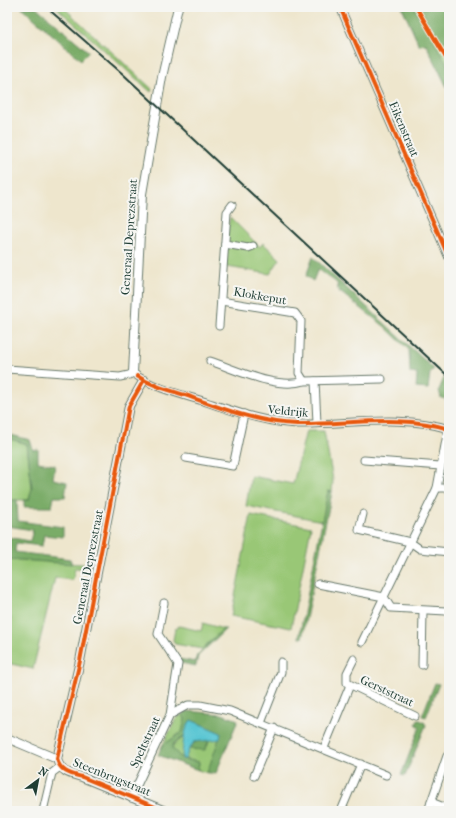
<svg xmlns="http://www.w3.org/2000/svg" width="456" height="818" font-family="'IM FELL French Canon',serif">
	<rect width="100%" height="100%" fill="#f6f6f2"/>
	<filter id="ink" filterUnits="userSpaceOnUse"><feTurbulence type="fractalNoise" baseFrequency=".025" numOctaves="2"/><feDisplacementMap in="SourceGraphic" scale="8" xChannelSelector="R" yChannelSelector="G"/><feConvolveMatrix kernelMatrix="1 2 1 2 8 2 1 2 1" color-interpolation-filters="sRGB"/></filter>
	<filter id="wash" filterUnits="userSpaceOnUse"><feTurbulence type="fractalNoise" baseFrequency=".012" numOctaves="4" result="noise"/><feDisplacementMap in="SourceGraphic" scale="16" xChannelSelector="R" yChannelSelector="G"/><feGaussianBlur stdDeviation="0.9" result="paint"/><feColorMatrix in="noise" values="0 0 0 0 0 0 0 0 0 0 0 0 0 0 0 0 0 1.4 0 .05"/><feComposite in="paint" operator="in"/></filter>
	<g filter="url(#wash)">
		<rect width="100%" height="100%" fill="#eee6cd"/>
		<g fill="#99c776" stroke="#5c8255">
			<path d="M56 7H63L152 89 151 92Z"/>
			<path d="M402 7H449V91L426 44 419 45Z"/>
			<path d="M230 217 260 247 263 243 280 259 270 274 221 266Z"/>
			<path d="M306 431H324L333 480 332 492 328 491 322 521 246 506 251 476 293 484Z"/>
			<path d="M7 438 27 444 32 488 29 500H7Z"/>
			<path d="M251 515 311 527 291 628 231 616Z"/>
			<path d="M7 559 95 565 94 569 75 568 73 580 55 578 33 669 7 663V638L11 618 7 617Z"/>
			<path d="M203 623 223 629 202 649 175 644 173 640 175 629 179 626 201 631Z"/>
			<path d="M182 714 185 719 182 732 162 746 176 719Z"/>
			<path d="M184 737 182 759 172 748V746Z"/>
			<path d="M220 739 207 773 198 770 199 762 185 759 189 749 207 747 209 740Z"/>
		</g>
		<g fill="#7aac67" stroke="#4c744e">
			<path d="M21 7H36L89 52 81 60Z"/>
			<path d="M402 7H414L449 67V91L426 44 419 45Z"/>
			<path d="M419 7H449V40L439 42Z"/>
			<path d="M313 257 434 369 430 373 428 389 416 388 417 374 410 373 409 350 384 326 340 292 339 294 337 283 318 269 313 281 306 276Z"/>
			<path d="M444 378 449 383V395L446 399 441 398 439 390Z"/>
			<path d="M7 434 30 440 33 450 38 449V462L55 465 53 479 67 482 65 497H54L52 507H24V500H29L32 488 27 444 7 438Z"/>
			<path d="M328 491 332 492 302 638H299Z"/>
			<path d="M7 500H17L18 521 63 527V537L44 535 42 546 16 543 15 552 70 559 72 564 7 559V537L30 541 33 530 7 526Z"/>
			<path d="M223 629H226L198 656 196 666 181 663 179 659 195 662 197 655Z"/>
			<path d="M435 683 439 684 426 717 422 716Z"/>
			<path d="M187 711 222 714 238 720 216 773H207L221 733 191 720 188 725 184 737 174 743 172 748 182 759 199 762 198 770 158 755 162 746 182 732 185 719 182 714Z"/>
			<path d="M418 719 424 722 426 725 405 776 401 775 420 727 416 724Z"/>
			<path d="M209 740 205 750 189 749 195 742Z"/>
		</g>
		<path fill="#5ac6d3" stroke="#3c8284" d="M191 720 221 733 220 739 194 742 189 749 185 759H182C183 746 183 730 191 720Z"/>
	</g>
	<g filter="url(#ink)">
		<g fill="none" stroke-linecap="round" stroke-linejoin="round">
			<defs>
				<g id="minor">
					<path d="M340 7 449 258"/>
					<path d="M225 244 248 248 253 246"/>
					<path d="M221 301 295 313 301 321 299 373 304 381"/>
					<path d="M219 326 227 212 232 205"/>
					<path d="M210 361C237 370 277 390 304 381L382 379"/>
					<path d="M7 369 120 377 129 375 133 373C153 388 180 394 203 401 234 411 265 423 298 424 347 425 401 414 449 429"/>
					<path d="M315 381 317 423"/>
					<path d="M186 458 233 466 244 414"/>
					<path d="M364 460 440 466"/>
					<path d="M437 488H449"/>
					<path d="M363 514 359 530 410 542 420 549 449 552"/>
					<path d="M318 584 384 597 391 608 446 611"/>
					<path d="M362 642 437 488 448 429"/>
					<path d="M354 659 347 673V683L415 716"/>
					<path d="M422 665 423 611"/>
					<path d="M170 715 188 705H200L230 711 386 775"/>
					<path d="M261 723 281 672V662"/>
					<path d="M324 748 350 685"/>
					<path d="M254 776 274 728"/>
					<path d="M131 798 170 715 178 664 158 634 164 603"/>
					<path d="M431 802 449 809"/>
					<path d="M43 811 52 773 60 767"/>
					<path d="M341 811 361 764"/>
					<path d="M428 811 447 756"/>
				</g>
				<g id="tertiary">
					<path d="M133 373 142 194 162 77 178 7"/>
					<path d="M144 380 129 406 80 661 57 759C60 772 71 774 82 777L165 811"/>
					<path d="M7 738 57 759"/>
				</g>
			</defs>
			<use href="#minor" stroke="#67786a" stroke-width="9"/>
			<use href="#tertiary" stroke="#67786a" stroke-width="10"/>
			<use href="#minor" stroke="#fff" stroke-width="7"/>
			<use href="#tertiary" stroke="#fff" stroke-width="8"/>
			<path stroke="#1f3d34" stroke-width="2" d="M46 7 124 75 449 377"/>
			<defs>
				<g id="cycleway">
					<path d="M340 7 449 258"/>
					<path d="M416 7 449 63"/>
					<path d="M137 376C152 386 169 390 185 395 221 408 259 423 297 424 347 425 401 414 449 429"/>
					<path d="M144 380 129 406 80 661 57 759C60 772 71 774 82 777L165 811"/>
				</g>
			</defs>
			<use href="#cycleway" stroke="#f6f6f2" stroke-width="6"/>
			<use href="#cycleway" stroke="#e8590c" stroke-width="4"/>
		</g>
	</g>
	<g text-anchor="middle" dominant-baseline="central" stroke-width="4" stroke-linejoin="round" paint-order="stroke">
		<g font-size="12" fill="#1f3d34" stroke="#f6f6f2">
			<text transform="translate(404 129) rotate(67)">Eikenstraat</text>
			<text transform="translate(129 237) rotate(-86)">Generaal Deprezstraat</text>
			<text transform="translate(260 296) rotate(10)">Klokkeput</text>
			<text transform="translate(288 411) rotate(5)">Veldrijk</text>
			<text transform="translate(88 567) rotate(-79)">Generaal Deprezstraat</text>
			<text transform="translate(387 691) rotate(25)">Gerststraat</text>
			<text transform="translate(145 742) rotate(-65)">Speltstraat</text>
			<text transform="translate(112 777) rotate(22)">Steenbrugstraat</text>
		</g>
	</g>
	<rect width="456" height="818" fill="none" stroke="#f6f6f2" stroke-width="24"/>
	<g transform="translate(38 780) rotate(32)" stroke="#f6f6f2" stroke-width="3" paint-order="stroke">
	<path d="M0-3L7 15L0 10L-7 15Z" fill="#1f3d34"/>
	<text y="-6" font-size="11" font-weight="bold" text-anchor="middle" fill="#1f3d34">N</text>
	</g>
</svg>
